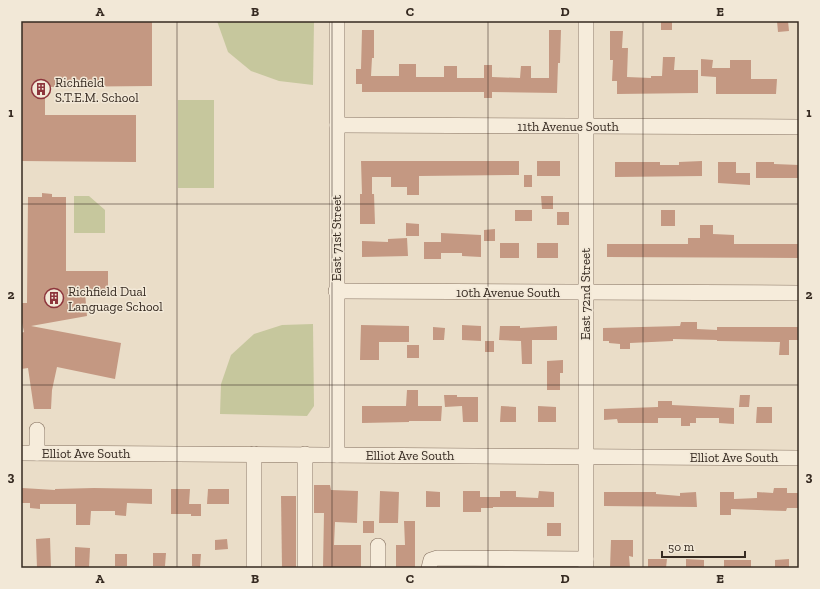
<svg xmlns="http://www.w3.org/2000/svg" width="820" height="589" font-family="'Zilla Slab',serif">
	<rect width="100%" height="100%" fill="#eaddc8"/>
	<g fill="#c6c79d">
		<path d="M217 21H314L313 85 279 81 251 71 228 52Z"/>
		<rect x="178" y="100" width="36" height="88"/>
		<path d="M74 196H89L105 210V233H74Z"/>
		<path d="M313 324 314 406 307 416 220 414 221 384 231 355 254 334 282 325Z"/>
	</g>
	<g fill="#c49882">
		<path d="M21 21H152V86L45 87V115H136V162L21 161Z"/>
		<rect x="661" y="21" width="11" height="9"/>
		<path d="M777 21H788L789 31 778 32Z"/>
		<path d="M362 30H374V58H372L371 76H399V64H416V77H444V66H457V78H484V65H492V77L520 78 521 66H531V78H549V30H561L560 63H558L557 93 492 92V98H484V92H362V84H356V69H361Z"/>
		<path d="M610 31H623L622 48H628L627 77 651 78V76H662L663 57H675L674 70H698V93L617 94V81H612L613 60H610Z"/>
		<path d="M701 59 713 60 712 68H730V60H751V79H777L776 94H716V77L701 76Z"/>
		<path d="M361 161H519V175L419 176V195H407V187H391V177H372V194H374L375 224H360V194H362Z"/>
		<rect x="537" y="161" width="23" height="15"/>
		<path d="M702 161V176L615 177V162H660V165H679V162Z"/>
		<path d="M718 162H736V173H750V185L718 183Z"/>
		<path d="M756 162H774V164L799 165V178H756Z"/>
		<rect x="524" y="175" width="8" height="12"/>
		<path d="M42 193 52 194V197H66V271H108V293H85L87 316 31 326 121 343 115 379 57 367 52 390 51 409H34L28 368 21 369V333L24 332 21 318V303H27L28 197H42Z"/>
		<path d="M541 196H553V209H542Z"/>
		<rect x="515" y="210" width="17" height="11"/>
		<rect x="661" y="210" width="14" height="16"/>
		<rect x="557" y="212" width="12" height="13"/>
		<path d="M406 223 419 224V236H406Z"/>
		<path d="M700 225H713V234L734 235V244H799V258L607 257V244H688V238H700Z"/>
		<path d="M495 229V241H484V230Z"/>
		<path d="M441 233 481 235V257L462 256V253H441V259H424V242H441Z"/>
		<path d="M407 238 408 256 362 257V241L388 242V239Z"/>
		<rect x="500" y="243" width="19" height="15"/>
		<rect x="537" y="243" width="21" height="15"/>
		<path d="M681 322H697V329L717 330V327H799V340H789V355H779L780 342 717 341V340L673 339V341L630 343V349H620V344L609 343V341H603V328L680 326Z"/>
		<path d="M361 325 409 326V342H379V360H360Z"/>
		<path d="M462 325 481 326V341L462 340Z"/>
		<path d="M500 326H520V328L557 326V340H532V364H522L521 341 499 340Z"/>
		<path d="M433 327 445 328 444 340H433Z"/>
		<rect x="485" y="341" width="9" height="11"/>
		<rect x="407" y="345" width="12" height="13"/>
		<path d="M563 360V373H560V390H547V361Z"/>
		<path d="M407 390H418V406H442L441 421H409V422L362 423V406H406Z"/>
		<path d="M444 395H457V397H478V422H463L462 406 445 407Z"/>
		<path d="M740 395H750L749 407H739Z"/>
		<path d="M658 401H672V405L734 408V424L719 423V418H696V423H690V426H681V418H658V423H618L617 419 604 420V409L658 407Z"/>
		<path d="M501 406 516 407V422H500Z"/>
		<path d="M538 406 556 407V422H538Z"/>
		<path d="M757 407H772V423H756Z"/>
		<path d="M314 485H330L331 490 358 491 357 523 335 522 334 545H361V568H323L324 513H314Z"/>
		<path d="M22 488 55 490V489L94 488 152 489V504L127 503 126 516 115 515V511H91L90 525H76V504H40V509L30 508V503H22Z"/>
		<path d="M774 488H787V493H799V508H787L786 511 731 509V515H720V492H734V499L757 498V492L773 493Z"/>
		<path d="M171 489H190L189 504H201V516H191V514H171Z"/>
		<path d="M208 489H229V504H207Z"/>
		<path d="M380 491 399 492 398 523H379Z"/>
		<path d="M426 491 440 492V507H426Z"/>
		<path d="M463 491H480V497H500V491H516V497L538 498 539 491 554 492V507H493V508H481V512H463Z"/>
		<path d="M604 492H656V494L680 496V493L696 492 697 507 604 506Z"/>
		<path d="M281 496H296V568H282Z"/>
		<rect x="363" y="521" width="11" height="12"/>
		<path d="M404 521H415V568H396V545H405Z"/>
		<rect x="547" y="523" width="14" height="13"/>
		<path d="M50 538 51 568H37L36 539Z"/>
		<path d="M227 539 228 549 215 550V540Z"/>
		<path d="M611 540H633V557L629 556 630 568H610Z"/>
		<path d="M75 547 90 548 89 568H75Z"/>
		<path d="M153 553H166L165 566H153Z"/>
		<rect x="115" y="554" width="12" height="12"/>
		<path d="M192 554H201L200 567 192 566Z"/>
		<path d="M648 559H667L666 568H648Z"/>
		<path d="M686 559 704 560V568H686Z"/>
		<path d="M789 559V568H775V560Z"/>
		<rect x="724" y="560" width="27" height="8"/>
	</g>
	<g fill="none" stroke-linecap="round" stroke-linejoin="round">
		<defs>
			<g id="minor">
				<path d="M337 21V455"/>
				<path d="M586 21V568"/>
				<path d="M337 125 799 127"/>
				<path d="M336 291 799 293"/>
				<path d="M21 453 799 458"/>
				<path d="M37 453V430"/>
				<path d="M254 454V568"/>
				<path d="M305 454V568"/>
				<path d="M378 546V568"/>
				<path d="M429 568 431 560 437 558 586 559"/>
			</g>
		</defs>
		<use href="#minor" stroke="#84705f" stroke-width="16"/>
		<use href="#minor" stroke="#f6ecdb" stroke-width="15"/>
	</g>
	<path fill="none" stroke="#362a21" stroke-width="1" stroke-opacity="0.55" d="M177 21V568M332 21V568M488 21V568M643 21V568M21 204H799M21 385H799"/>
	<defs>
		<symbol id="building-ring" viewBox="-11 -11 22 22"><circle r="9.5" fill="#f2e8d7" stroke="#8d353c" stroke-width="1.5"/><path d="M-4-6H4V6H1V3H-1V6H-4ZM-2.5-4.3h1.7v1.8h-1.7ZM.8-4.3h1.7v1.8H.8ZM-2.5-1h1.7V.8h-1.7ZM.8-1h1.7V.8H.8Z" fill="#8d353c"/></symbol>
	</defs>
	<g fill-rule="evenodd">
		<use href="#building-ring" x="30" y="78" width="22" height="22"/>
		<use href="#building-ring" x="43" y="287" width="22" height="22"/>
	</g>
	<g text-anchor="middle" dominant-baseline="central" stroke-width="3" stroke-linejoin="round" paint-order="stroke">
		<g font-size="13" fill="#362a21" stroke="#f2e8d7" text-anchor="start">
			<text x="55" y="82">Richfield<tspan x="55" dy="15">S.T.E.M. School</tspan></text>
			<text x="68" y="291">Richfield Dual<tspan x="68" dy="15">Language School</tspan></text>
		</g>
		<g font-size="13" fill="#362a21" stroke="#f2e8d7">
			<text x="568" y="126">11th Avenue South</text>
			<text transform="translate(336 238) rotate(-90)">East 71st Street</text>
			<text x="508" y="292">10th Avenue South</text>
			<text transform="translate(585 294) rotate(-90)">East 72nd Street</text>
			<text x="86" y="453">Elliot Ave South</text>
			<text x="410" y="455">Elliot Ave South</text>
			<text x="734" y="457">Elliot Ave South</text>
		</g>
	</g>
	<rect width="820" height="589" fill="none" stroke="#f2e8d7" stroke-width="44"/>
	<path d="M662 551v6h83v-6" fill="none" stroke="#362a21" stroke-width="2"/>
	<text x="668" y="551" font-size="12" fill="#362a21" stroke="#f2e8d7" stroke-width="3" paint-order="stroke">50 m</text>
	<rect x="22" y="22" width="776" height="545" fill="none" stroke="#362a21" stroke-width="1.5"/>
	<g font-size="13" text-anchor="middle" font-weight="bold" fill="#362a21">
		<text x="100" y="16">A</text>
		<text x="255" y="16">B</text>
		<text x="410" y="16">C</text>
		<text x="565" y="16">D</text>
		<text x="720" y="16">E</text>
		<text x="11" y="117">1</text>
		<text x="809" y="117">1</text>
		<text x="11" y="299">2</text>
		<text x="809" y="299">2</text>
		<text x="11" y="481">3</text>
		<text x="809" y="481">3</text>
		<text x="100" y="583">A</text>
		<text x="255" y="583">B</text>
		<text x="410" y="583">C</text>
		<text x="565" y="583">D</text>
		<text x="720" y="583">E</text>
	</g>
</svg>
